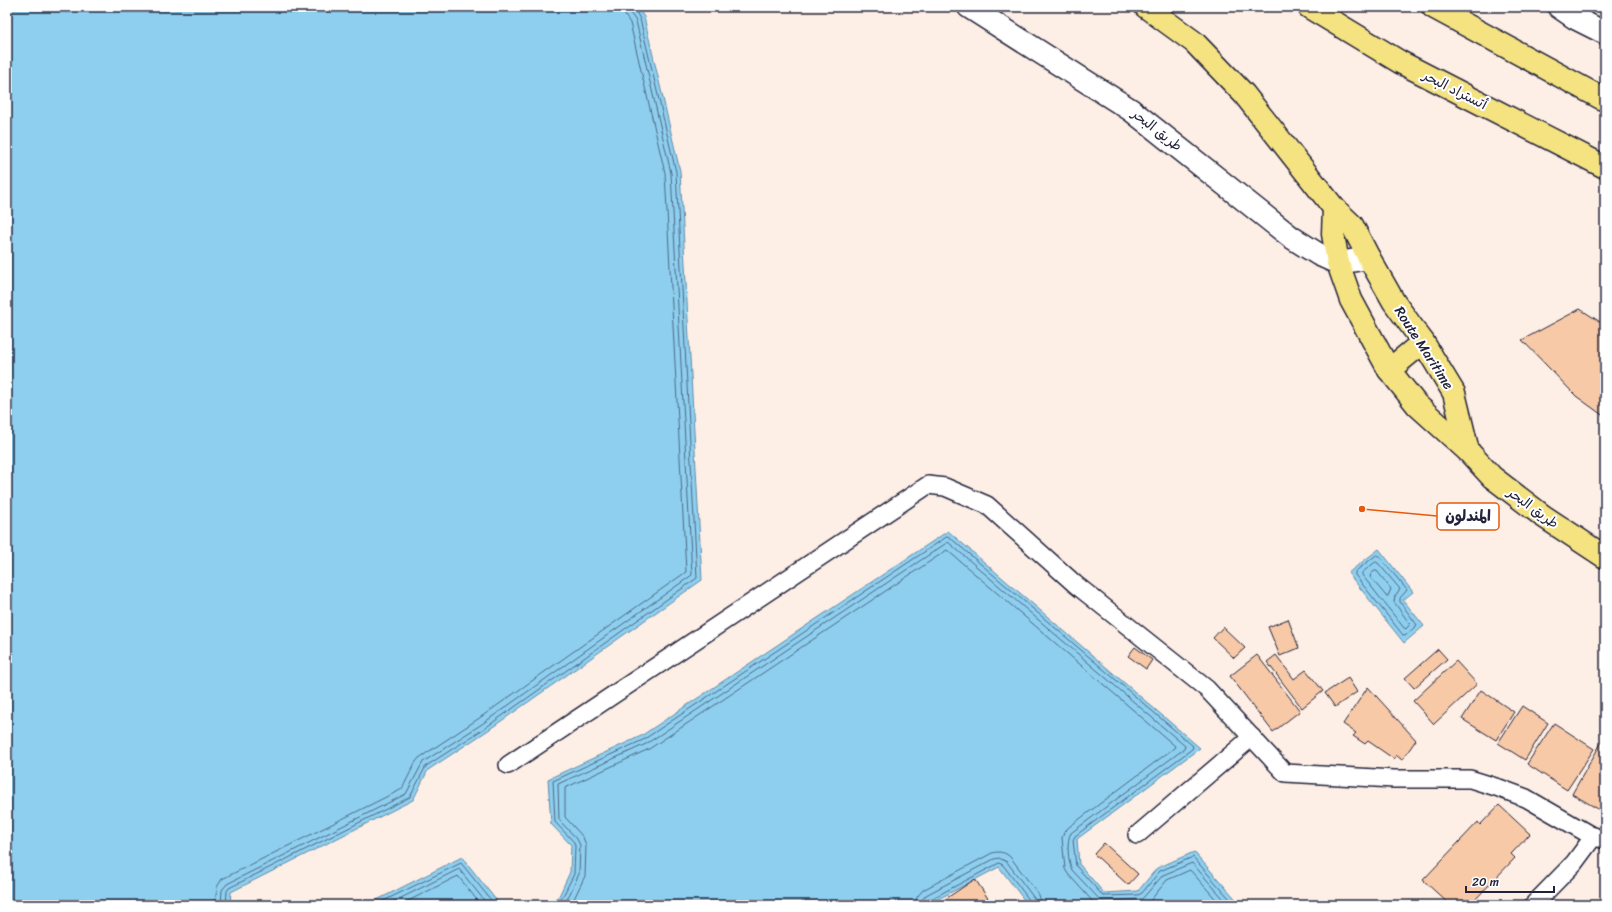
<svg xmlns="http://www.w3.org/2000/svg" width="1612" height="912" font-family="Sriracha,'Playpen Sans Arabic',sans-serif">
	<rect width="100%" height="100%" fill="#fdefe5"/>
	<filter id="ink" filterUnits="userSpaceOnUse"><feTurbulence type="fractalNoise" baseFrequency=".025" numOctaves="2"/><feDisplacementMap in="SourceGraphic" scale="8" xChannelSelector="R" yChannelSelector="G"/><feConvolveMatrix kernelMatrix="1 2 1 2 8 2 1 2 1" color-interpolation-filters="sRGB"/></filter>
	<g filter="url(#ink)">
		<g fill="#8ecfef" stroke="#638aa7">
			<path d="M7 7H637L644 17 680 171 702 580 487 731 428 770 413 800 231 892 230 905H7Z"/>
			<path d="M948 531 1200 748 1077 839 1079 864 1104 893 1138 891 1157 868 1194 852 1241 905H1028L999 867 927 905H546L559 896 570 872 571 845 551 824 548 779 641 736Z"/>
			<path d="M1379 549 1413 592 1403 600 1424 626 1404 643 1348 573Z"/>
			<path d="M462 857 500 905H367Z"/>
		</g>
		<g fill="none" stroke-linecap="round" stroke-linejoin="round">
			<g stroke="#4d6783" stroke-width="1">
				<path d="M1377 555 1379 556 1407 590 1400 598V602L1417 625 1405 636 1403 635 1355 575V572Z"/>
				<path d="M1376 562 1378 563 1400 589 1395 596 1394 602 1410 624 1406 629 1404 628 1362 575V573Z"/>
				<path d="M1375 571H1377L1391 589 1388 596H1386L1370 577 1371 574Z"/>
				<path d="M215 905 217 887 222 879 402 789 415 763 419 758 478 719 686 572 665 173 630 23 624 14 623 7"/>
				<path d="M221 905 222 890 227 884 406 794 423 762 482 724 692 575 671 173 636 21 630 13 629 7"/>
				<path d="M226 905 227 891 229 888 410 797 426 766 485 728 697 578 676 172 640 19 635 10 634 7"/>
				<path d="M375 905 461 863 495 905"/>
				<path d="M387 905 459 869 488 905"/>
				<path d="M400 905 458 876 481 905"/>
				<path d="M553 905 562 898 574 874 575 846 574 842 555 822 553 781 643 740 948 536 1193 746 1192 749 1075 836 1073 840 1076 866 1103 896 1138 895 1142 893 1160 871 1193 857 1235 905"/>
				<path d="M562 905 567 900 579 874 580 845 577 839 559 820 558 784 646 744 948 542 1185 746 1184 749 1071 833C1066 840 1068 862 1072 870L1101 901 1142 899 1163 875 1192 863 1229 905"/>
				<path d="M571 905 585 876 586 845 583 837 565 817V788L649 749 947 550 1175 746 1174 748 1069 827 1064 832 1062 838 1065 869 1068 874 1096 905"/>
				<path d="M915 905 917 897 923 890 992 853C999 851 1006 852 1011 858L1039 895 1042 905"/>
				<path d="M921 905 922 900 926 895 994 859 999 858 1007 862 1034 898 1036 905"/>
				<path d="M926 905 929 900 999 863 1003 865 1030 901V905"/>
				<path d="M1143 905 1150 901 1167 880 1190 870 1221 905"/>
			</g>
		</g>
		<g fill="#f8c9a7" stroke="#22223b">
			<path d="M1580 309 1605 325V417L1576 396 1522 340Z"/>
			<path d="M1288 619 1299 648 1280 656 1268 627Z"/>
			<path d="M1223 627 1245 648 1234 658 1213 638Z"/>
			<path d="M1135 647 1152 660 1146 669 1128 656Z"/>
			<path d="M1438 649 1447 659 1414 688 1405 678Z"/>
			<path d="M1257 655 1300 711 1273 732 1230 676Z"/>
			<path d="M1276 655 1294 679 1306 670 1323 691 1302 708 1267 662Z"/>
			<path d="M1456 661 1477 684 1434 724 1413 701Z"/>
			<path d="M1348 678 1357 692 1335 707 1325 693Z"/>
			<path d="M1368 687 1416 740 1402 760 1396 755 1394 759 1368 741 1365 744 1353 736 1356 733 1343 724Z"/>
			<path d="M1481 690 1514 712 1496 740 1462 719Z"/>
			<path d="M1522 706 1548 723 1525 760 1498 743Z"/>
			<path d="M1554 723 1594 749 1567 790 1527 764Z"/>
			<path d="M1604 738 1605 739V813L1572 794Z"/>
			<path d="M1499 805 1530 834 1511 854 1515 858 1470 905H1450L1423 880 1478 822 1480 825Z"/>
			<path d="M1104 843 1138 874 1128 885 1094 854Z"/>
			<path d="M975 879 989 900 981 905H943L941 902Z"/>
		</g>
		<g fill="none" stroke-linecap="round" stroke-linejoin="round">
			<defs>
				<g id="service">
					<path d="M508 765 928 485 945 487 987 505 1075 584 1207 689 1285 773 1394 779H1470L1499 788 1526 798 1592 836 1605 840"/>
					<path d="M1137 835 1252 737"/>
					<path d="M1533 905 1574 863 1594 836"/>
				</g>
				<g id="tertiary">
					<path d="M969 7 1131 110 1291 237 1318 254 1338 263 1369 258"/>
					<path d="M1559 7 1575 18 1605 33"/>
				</g>
				<g id="trunk">
					<path d="M1146 7 1194 42 1244 94 1334 208 1352 225 1369 258 1394 302 1423 342 1454 393 1468 451"/>
					<path d="M1334 208 1333 234 1338 263 1351 300 1389 370 1417 405 1468 451 1492 477 1543 516 1605 557"/>
					<path d="M1389 370 1423 342"/>
				</g>
				<g id="motorway">
					<path d="M1309 7 1400 62 1605 167"/>
					<path d="M1433 7 1605 100"/>
				</g>
			</defs>
			<use href="#service" stroke="#22223b" stroke-width="20"/>
			<use href="#tertiary" stroke="#22223b" stroke-width="25"/>
			<use href="#trunk" stroke="#22223b" stroke-width="25"/>
			<use href="#motorway" stroke="#22223b" stroke-width="25"/>
			<use href="#service" stroke="#fff" stroke-width="17"/>
			<use href="#tertiary" stroke="#fff" stroke-width="22"/>
			<use href="#trunk" stroke="#f5e382" stroke-width="22"/>
			<use href="#motorway" stroke="#f5e382" stroke-width="22"/>
		</g>
	</g>
	<g text-anchor="middle" dominant-baseline="central" stroke-width="4" stroke-linejoin="round" paint-order="stroke">
		<g font-size="14" fill="#22223b" stroke="#fff">
			<text transform="translate(1455 90) rotate(27)">أتستراد البحر</text>
			<text transform="translate(1157 130) rotate(38)">طريق البحر</text>
			<text transform="translate(1424 348) rotate(57)">Route Maritime</text>
			<text transform="translate(1533 508) rotate(36)">طريق البحر</text>
		</g>
	</g>
	<path fill="none" stroke="#e8590c" stroke-width="1.5" d="M1362 509L1437 516"/>
	<circle fill="#e8590c" stroke="#fff" stroke-width="1.5" cx="1362" cy="509" r="4"/>
	<rect fill="#fff" stroke="#e8590c" stroke-width="1.5" x="1437" y="503" width="62" height="27" rx="4"/>
	<g font-size="15" text-anchor="middle" font-weight="bold" fill="#22223b">
		<text x="1468" y="521">المندلون</text>
	</g>
	<rect width="1612" height="912" fill="none" stroke="#fff" stroke-width="24"/>
	<rect x="12" y="12" width="1588" height="888" fill="none" stroke="#22223b" stroke-width="1.5" filter="url(#ink)"/>
	<path d="M1466 886v6h88v-6" fill="none" stroke="#22223b" stroke-width="2"/>
	<text x="1472" y="886" font-size="12" fill="#22223b" stroke="#ffffff" stroke-width="3" paint-order="stroke">20 m</text>
</svg>
